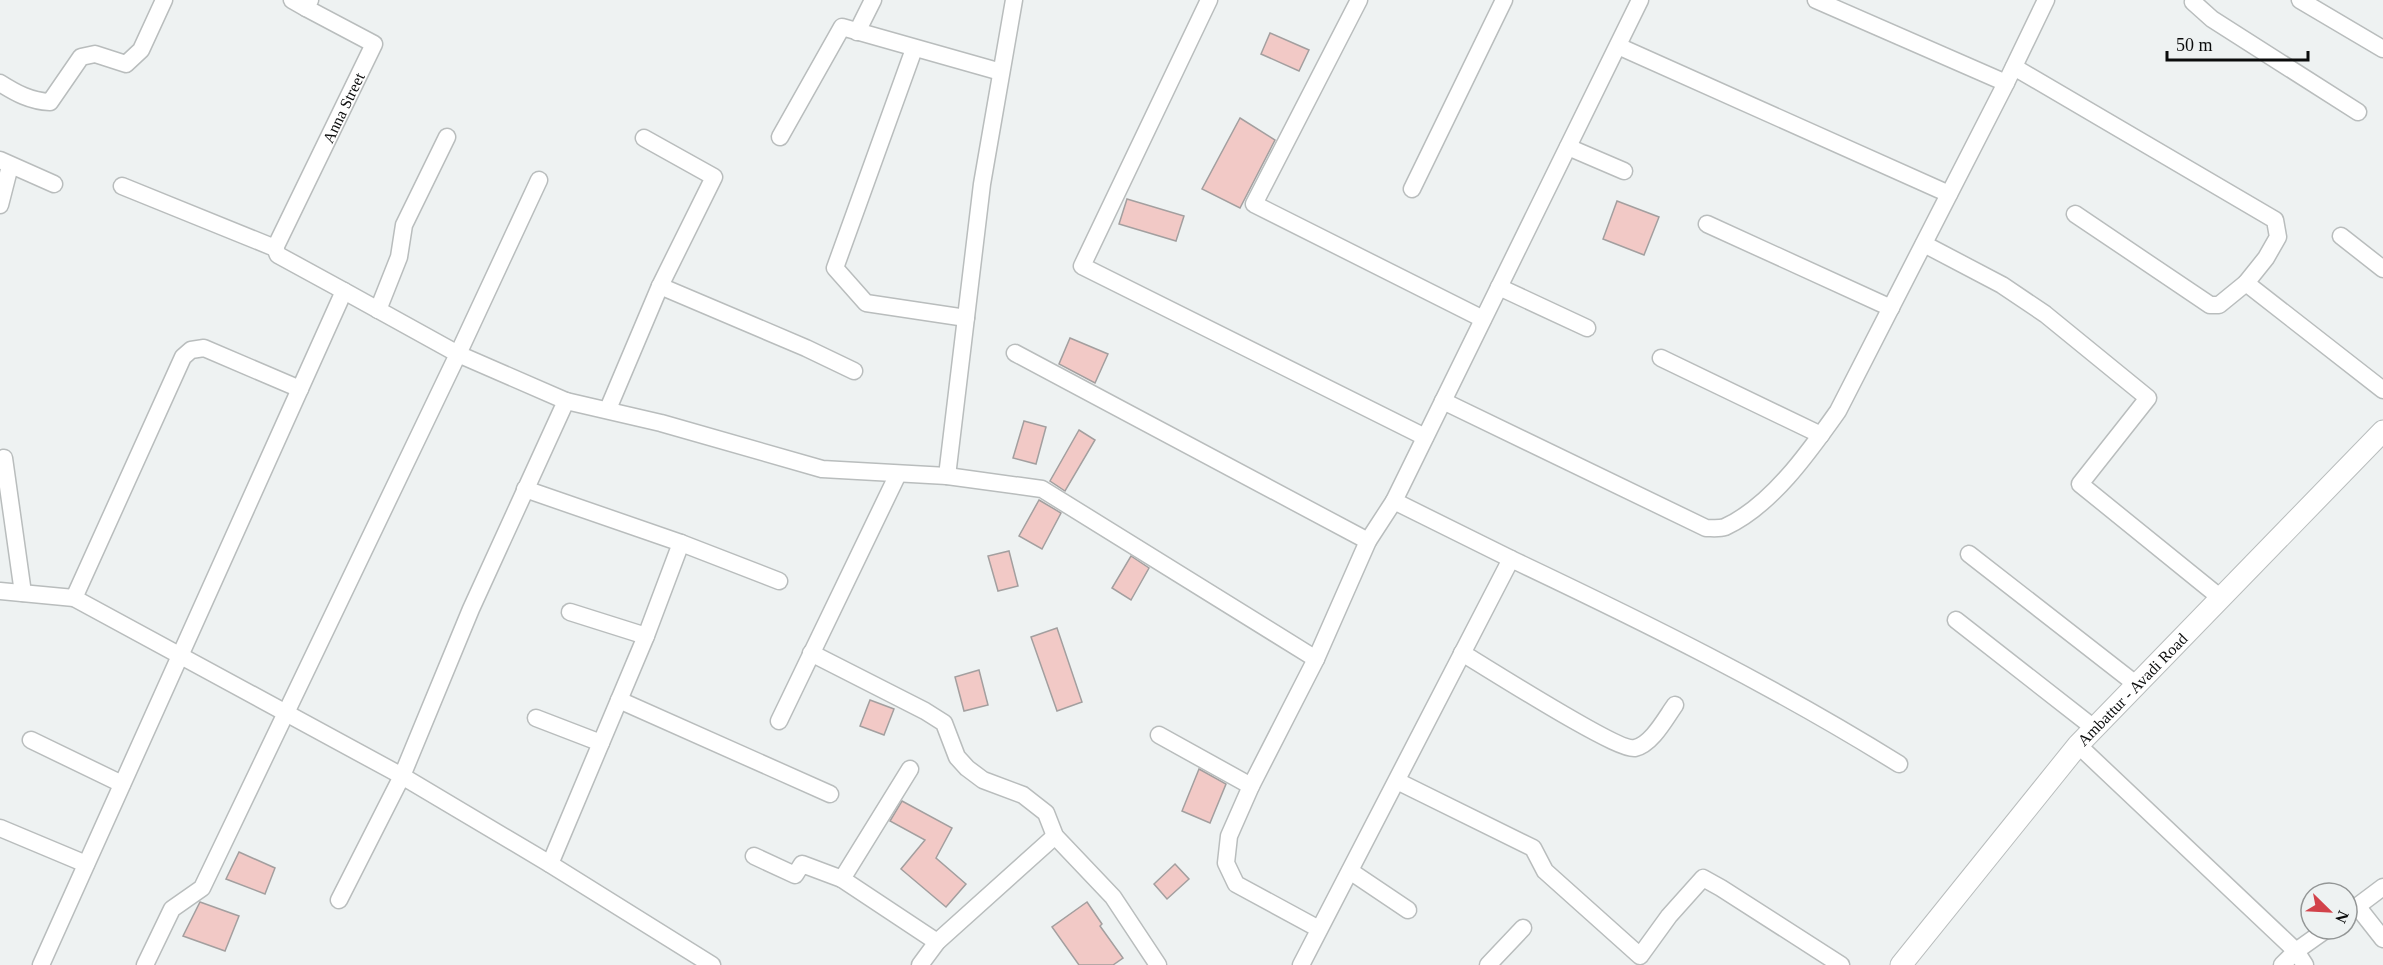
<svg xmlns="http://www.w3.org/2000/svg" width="2383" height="965" font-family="'Times New Roman',serif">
	<rect width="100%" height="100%" fill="#eef2f2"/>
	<g fill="#f2c9c6" stroke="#a39f9f" stroke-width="1.5">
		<path d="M1270 33 1309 50 1299 71 1261 54Z"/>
		<path d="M1240 118 1275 140 1240 208 1202 189Z"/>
		<path d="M1127 199 1184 216 1176 241 1119 224Z"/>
		<path d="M1617 201 1659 217 1644 255 1603 239Z"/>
		<path d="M1070 338 1108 354 1095 383 1059 364Z"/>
		<path d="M1024 421 1046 427 1036 464 1013 458Z"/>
		<path d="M1079 430 1095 440 1065 491 1050 481Z"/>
		<path d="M1039 500 1061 513 1042 549 1019 536Z"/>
		<path d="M1009 551 1018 586 998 591 988 556Z"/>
		<path d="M1131 556 1149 568 1131 600 1112 588Z"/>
		<path d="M1057 628 1082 702 1057 711 1031 637Z"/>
		<path d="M979 670 988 705 964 711 955 677Z"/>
		<path d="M870 700 894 709 884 735 860 726Z"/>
		<path d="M1199 769 1226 784 1210 823 1182 811Z"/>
		<path d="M902 801 952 828 936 858 966 884 946 907 901 869 925 840 890 821Z"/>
		<path d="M239 852 275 868 265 894 226 879Z"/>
		<path d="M1175 864 1189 879 1167 899 1154 884Z"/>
		<path d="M200 902 239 916 225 951 183 936Z"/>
		<path d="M1087 902 1102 924 1100 926 1123 958 1113 965H1079L1052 927Z"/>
	</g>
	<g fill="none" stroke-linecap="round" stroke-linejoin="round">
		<defs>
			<g id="minor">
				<path d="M292 0 306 8"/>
				<path d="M1209 0 1082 266 1425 437"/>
				<path d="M1359 0 1254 204 1483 319"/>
				<path d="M1816 0 2006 83 2046 0"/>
				<path d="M2194 0 2193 2 2212 19 2358 112"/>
				<path d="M2300 0 2383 49"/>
				<path d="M857 32 873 0"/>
				<path d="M1618 46 1949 194"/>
				<path d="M914 49 835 268 866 303 966 318"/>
				<path d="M2014 67 2275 220 2278 237 2266 258 2246 283 2383 390"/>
				<path d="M0 83C16 93 30 101 50 102L81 57 95 54 126 64 141 50 164 0"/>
				<path d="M780 137 842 27 1001 72"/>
				<path d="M1568 147 1624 171"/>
				<path d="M0 160 54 184"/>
				<path d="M1412 189 1504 0"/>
				<path d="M0 205 10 166"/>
				<path d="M2075 214 2210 305H2219L2246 283"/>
				<path d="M1707 224 1891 308"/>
				<path d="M2341 236 2383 269"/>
				<path d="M1924 244 2002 285 2045 314 2148 398 2080 484 2222 599"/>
				<path id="s1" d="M275 248 374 44 306 8 310 0"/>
				<path d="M660 286 806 348 854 371"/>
				<path d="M1499 287 1587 328"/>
				<path d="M378 310 399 257 404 225 447 137"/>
				<path d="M1015 353 1368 541"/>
				<path d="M1661 358 1821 435"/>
				<path d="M566 401 661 423 822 469 947 476 1042 489 1316 659"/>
				<path d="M1443 401 1706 528C1712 528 1719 529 1725 527 1771 506 1809 452 1838 411L2006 83"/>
				<path d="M608 409 660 286 714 177 644 138"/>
				<path d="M4 458 23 593"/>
				<path d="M947 476 982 184 1014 0"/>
				<path d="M525 489 681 543 779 581"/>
				<path d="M1969 554 2137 685"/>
				<path d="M1511 559C1644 622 1774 686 1899 764"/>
				<path d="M0 591 74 598 402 776 550 864 712 965"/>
				<path d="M74 598 183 357 191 350 204 348 300 389"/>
				<path d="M570 612 646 636"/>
				<path d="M1956 620 2094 728"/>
				<path d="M811 653 925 711 944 723 957 757 967 768 983 780 1023 795 1046 813 1055 836 1113 897 1158 965"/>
				<path d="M1462 653C1486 667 1618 752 1635 748 1652 744 1665 719 1675 705"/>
				<path d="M619 700 830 794"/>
				<path d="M536 718 601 743"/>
				<path d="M779 721 898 474"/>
				<path d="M1159 735 1251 786"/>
				<path d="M31 740 122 784"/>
				<path d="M2078 745 2296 951 2305 965"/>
				<path d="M1397 781 1533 848 1545 871 1640 956 1669 916 1703 878 1721 888 1841 965"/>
				<path d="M0 828 86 864"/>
				<path d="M754 856 795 875 802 864 842 879 910 769"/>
				<path d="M550 864 646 636 681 543"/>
				<path d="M1350 871 1408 910"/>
				<path d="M842 879 937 942"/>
				<path d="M339 900 402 776 471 609 566 401 458 354 539 180"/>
				<path d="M2357 906 2383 939"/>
				<path d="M2347 914 2383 887"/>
				<path d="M1319 929 1236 884 1226 863 1229 836 1251 786 1316 659 1368 541 1394 501"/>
				<path d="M41 965 344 291 278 255 275 248 122 186"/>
				<path d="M145 965 172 909 202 888 458 354 344 291"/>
				<path d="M920 965 937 942 1055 836"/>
				<path d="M1301 965 1511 559 1394 501 1640 0"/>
				<path d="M1488 965 1523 928"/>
				<path d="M2282 965 2296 951 2327 929"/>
			</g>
			<g id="tertiary">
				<path id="s2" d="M1901 965 2078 745 2383 431"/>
			</g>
		</defs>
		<use href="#minor" stroke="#b9bdbd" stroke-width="19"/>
		<use href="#tertiary" stroke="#b9bdbd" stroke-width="23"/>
		<use href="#minor" stroke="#fff" stroke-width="16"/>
		<use href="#tertiary" stroke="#fff" stroke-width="21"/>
	</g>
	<g text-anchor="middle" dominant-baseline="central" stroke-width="5" stroke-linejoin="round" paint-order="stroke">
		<g font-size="16" fill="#0b0c0c" stroke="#eef2f2">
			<text stroke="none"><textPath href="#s1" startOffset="156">Anna Street</textPath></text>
			<text stroke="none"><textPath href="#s2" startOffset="360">Ambattur - Avadi Road</textPath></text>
		</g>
	</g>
	<g transform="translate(2329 911) rotate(114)"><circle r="28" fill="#eef2f2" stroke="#939696" stroke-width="1.5"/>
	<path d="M0-4.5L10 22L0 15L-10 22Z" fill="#d2424a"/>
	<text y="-9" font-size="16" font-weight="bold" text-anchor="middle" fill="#0b0c0c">N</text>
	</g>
	<path d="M2167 51v9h141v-9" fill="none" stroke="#0b0c0c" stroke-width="3"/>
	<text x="2176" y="51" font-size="18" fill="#0b0c0c" stroke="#eef2f2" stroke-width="4.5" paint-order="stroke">50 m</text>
</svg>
